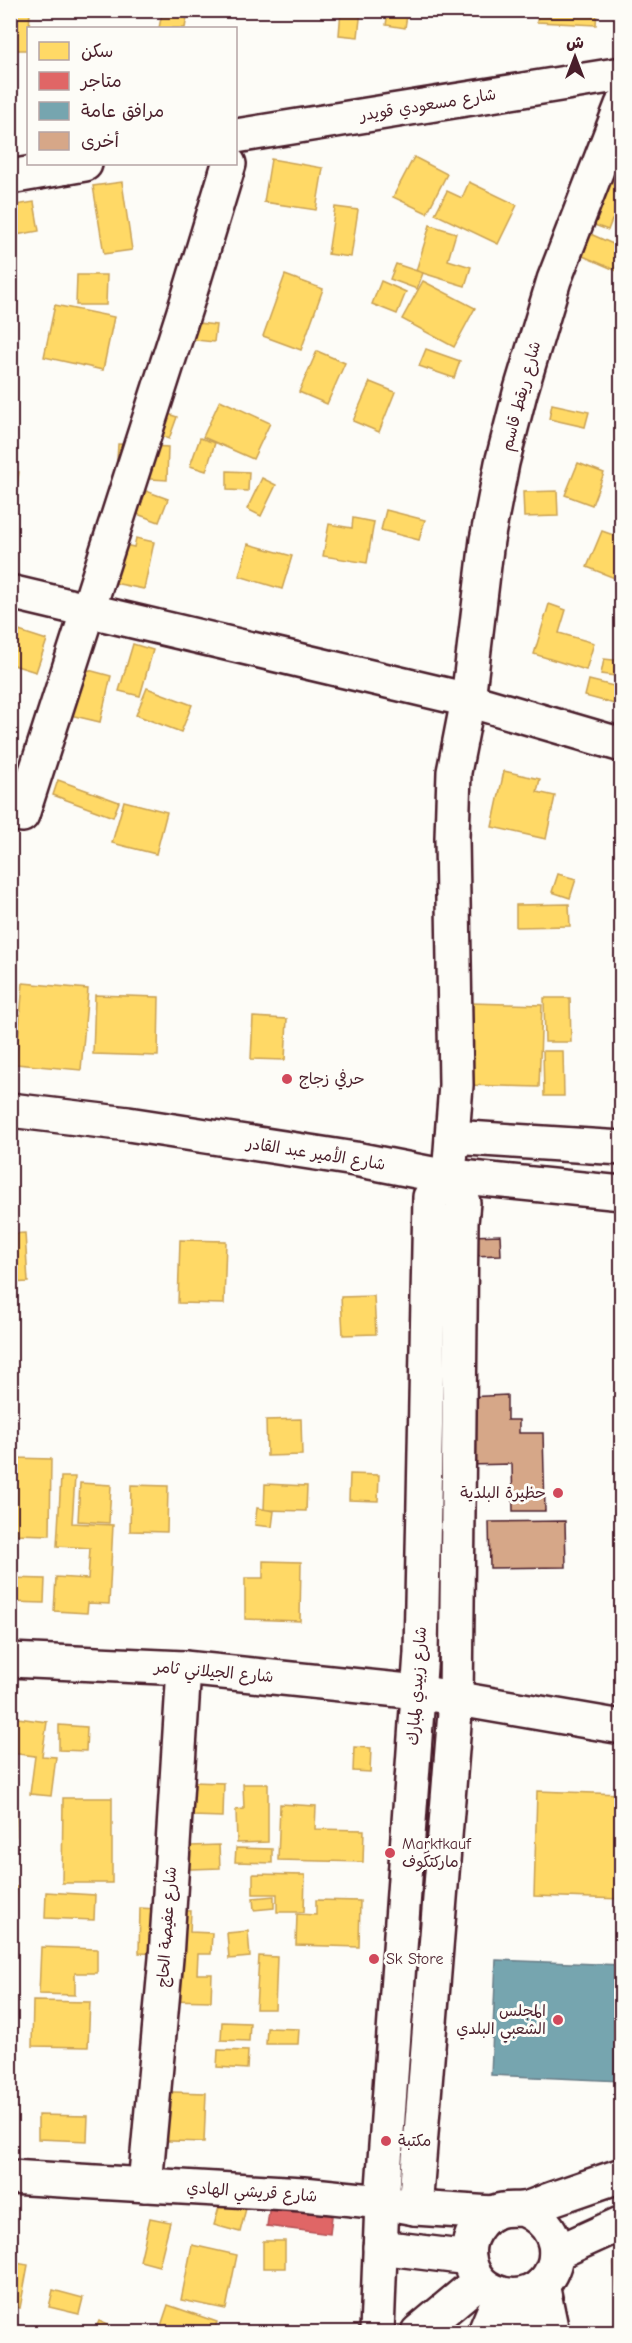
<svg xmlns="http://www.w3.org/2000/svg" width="632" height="2343" font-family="'Comic Neue','Playpen Sans Arabic',sans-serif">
	<rect width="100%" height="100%" fill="#fdfcf7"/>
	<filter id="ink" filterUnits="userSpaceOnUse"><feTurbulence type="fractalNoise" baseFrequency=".0167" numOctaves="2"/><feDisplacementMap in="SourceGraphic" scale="12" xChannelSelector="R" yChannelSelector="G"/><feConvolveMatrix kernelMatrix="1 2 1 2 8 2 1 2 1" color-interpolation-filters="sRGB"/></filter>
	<g filter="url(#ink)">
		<path fill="#f1e2d6" d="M621 2260H622L621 2320 612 2262Z"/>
		<g fill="#ffd966" stroke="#c9a154" stroke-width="1.5">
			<path d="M341 10H361L358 37 339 35Z"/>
			<path d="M538 10H597L596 25 537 22Z"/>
			<path d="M30 11 28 50H11L10 12Z"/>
			<path d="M388 12 407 15 405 28 386 25Z"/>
			<path d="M162 13 187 17 185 28H159Z"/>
			<path d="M414 157 447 174 427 213 393 197Z"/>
			<path d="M271 159 323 168 316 210 264 202Z"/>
			<path d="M585 166 622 180V223L612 220 608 230 567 215Z"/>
			<path d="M122 182 132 250 104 254 93 186Z"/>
			<path d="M469 182 517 205 498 244 435 214 447 191 462 198Z"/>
			<path d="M34 202 39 231 10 236V206Z"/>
			<path d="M335 207 358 210 351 257 328 254Z"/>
			<path d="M430 225 456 233 448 260 471 267 465 286 416 271Z"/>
			<path d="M586 232 622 248V273L576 253Z"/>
			<path d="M396 264 423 273 417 289 390 279Z"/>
			<path d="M77 275H107L106 305H76Z"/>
			<path d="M285 275 323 289 301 350 263 336Z"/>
			<path d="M381 281 406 292 397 314 372 304Z"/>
			<path d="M423 281 475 308 454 347 402 319Z"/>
			<path d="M55 305 114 317 103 370 44 357Z"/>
			<path d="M170 320 216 325 214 342 168 337Z"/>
			<path d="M426 349 460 361 454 378 419 366Z"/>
			<path d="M317 351 345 363 327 404 299 392Z"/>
			<path d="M370 382 395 392 379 432 353 421Z"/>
			<path d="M220 400 270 423 253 459 203 437Z"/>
			<path d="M552 404 589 412 585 427 549 419Z"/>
			<path d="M157 410 177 417 169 439 149 431Z"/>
			<path d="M200 438 215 443 206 471 190 466Z"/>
			<path d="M118 444 168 447 167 480 116 477Z"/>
			<path d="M578 463 604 473 592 505 565 495Z"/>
			<path d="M10 471 19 472 15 498H10Z"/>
			<path d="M227 471 249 472 248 491 227 490Z"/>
			<path d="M262 478 276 485 261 516 247 509Z"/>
			<path d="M146 491 168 499 159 522 137 514Z"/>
			<path d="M557 491 558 516 524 517 523 492Z"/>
			<path d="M386 510 425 520 419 540 381 530Z"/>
			<path d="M353 518 374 522 367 563 323 556 329 524 352 528Z"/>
			<path d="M602 531 622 538V581L587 567Z"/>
			<path d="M93 538 134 547 136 538 154 542 144 589 84 577Z"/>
			<path d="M248 544 292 556 282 589 239 576Z"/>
			<path d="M549 604 566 610 559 633 594 643 586 670 534 654Z"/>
			<path d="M19 631 47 640 36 672 10 664Z"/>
			<path d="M133 644 153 650 140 696 119 691Z"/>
			<path d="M604 659 622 661V677L601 674Z"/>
			<path d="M81 668 111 676 100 722 70 715Z"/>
			<path d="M589 680 622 688V706L585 696Z"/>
			<path d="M147 688 192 705 181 732 136 715Z"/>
			<path d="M504 771 540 779 537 792 555 796 546 839 492 827Z"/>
			<path d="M58 780 119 802 113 817 53 795Z"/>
			<path d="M124 801 167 812 156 854 112 843Z"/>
			<path d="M558 874 576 879 570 898 552 892Z"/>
			<path d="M569 904 570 926 516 927V905Z"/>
			<path d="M10 977H18L16 1008H10Z"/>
			<path d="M23 983 88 989 81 1070 16 1064Z"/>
			<path d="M95 995 159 997 158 1056 93 1054Z"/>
			<path d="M544 998H570L571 1042H545Z"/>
			<path d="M470 1003 542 1005 539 1087 467 1085Z"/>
			<path d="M620 1007H622V1053L619 1052Z"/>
			<path d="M253 1017 287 1019 285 1060 251 1059Z"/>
			<path d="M543 1051H563L564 1096H544Z"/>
			<path d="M25 1233 28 1282 10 1283V1234Z"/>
			<path d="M180 1240 226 1241 224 1304 178 1303Z"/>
			<path d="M374 1296 376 1334 343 1335 341 1297Z"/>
			<path d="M301 1419 302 1455 267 1456 266 1420Z"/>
			<path d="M14 1458 51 1459 50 1535 13 1534Z"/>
			<path d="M350 1474 379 1475 378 1501 349 1500Z"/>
			<path d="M61 1477H75L72 1523 113 1525 109 1604 88 1603 87 1613 54 1611 56 1577 88 1579 90 1548 57 1546Z"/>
			<path d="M80 1483 111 1485 109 1523 78 1521Z"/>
			<path d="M265 1484 307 1486 306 1511 264 1510Z"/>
			<path d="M131 1485 168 1486 167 1532 130 1531Z"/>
			<path d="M257 1508 274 1511 272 1527 255 1525Z"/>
			<path d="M263 1561 301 1562 300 1621 245 1619V1578H263Z"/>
			<path d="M10 1578 45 1579 44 1603 10 1602Z"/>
			<path d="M10 1717 47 1722 42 1756 56 1757 51 1796 30 1794 35 1756 10 1753Z"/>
			<path d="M59 1725 87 1727 86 1751 59 1750Z"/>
			<path d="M354 1747 371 1748 370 1772 353 1771Z"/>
			<path d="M193 1782 224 1783 223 1817 192 1816Z"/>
			<path d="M243 1784H268V1842L237 1843 236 1810 244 1809Z"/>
			<path d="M10 1787H17L15 1836H10Z"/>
			<path d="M537 1791 622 1794V1899L534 1896Z"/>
			<path d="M63 1798H112V1883H62Z"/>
			<path d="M280 1804 316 1806 315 1829 364 1830 363 1862 278 1860Z"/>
			<path d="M219 1845 220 1868 162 1870 161 1847Z"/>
			<path d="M236 1848 272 1849V1863L235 1862Z"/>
			<path d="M253 1874 305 1875 304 1912H277V1894H253Z"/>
			<path d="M10 1886 17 1887 15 1927 10 1926Z"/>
			<path d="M46 1892 95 1895 94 1920 45 1918Z"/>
			<path d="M274 1896V1908L254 1910 253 1898Z"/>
			<path d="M316 1900 360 1901 359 1947 296 1945 297 1914 316 1915Z"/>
			<path d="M140 1908 191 1911 190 1932 212 1933 211 1954H198L197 1974H212L211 2001 167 2000 169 1954 139 1953Z"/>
			<path d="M248 1931 250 1957 229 1959 227 1933Z"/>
			<path d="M41 1947 97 1949V1973H75V1995L39 1994Z"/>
			<path d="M259 1956 277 1957 275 2009H256Z"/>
			<path d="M33 2001 90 2002 88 2047 32 2046Z"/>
			<path d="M222 2022 250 2023 249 2041 221 2040Z"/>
			<path d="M267 2028 299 2029 298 2044H266Z"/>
			<path d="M218 2050 248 2051 247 2069 217 2067Z"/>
			<path d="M139 2091 206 2093 204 2142 138 2140Z"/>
			<path d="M38 2115 88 2116 87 2141 38 2139Z"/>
			<path d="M225 2186 250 2193 240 2232 214 2225Z"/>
			<path d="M150 2218 170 2222 159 2266 140 2261Z"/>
			<rect x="263" y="2241" width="22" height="27"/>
			<path d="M192 2245 237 2255 226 2309 181 2300Z"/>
			<path d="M10 2262 28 2265 20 2308 10 2306Z"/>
			<path d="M53 2290 83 2298 79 2314 49 2307Z"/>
			<path d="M168 2305 217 2322 214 2332H159Z"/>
			<path d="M99 2321 117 2329 115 2332H94Z"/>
		</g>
		<path fill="#e06666" stroke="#b35154" stroke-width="1.5" d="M273 2182 335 2190 330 2234 267 2226Z"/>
		<path fill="#76a5af" stroke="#697d87" stroke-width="1.5" d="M496 1960 622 1965V2081L491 2075Z"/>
		<g fill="#d6a788" stroke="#4a1f2b" stroke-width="1.5">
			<path d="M500 1235 501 1255 472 1256 471 1236Z"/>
			<path d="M507 1395V1420H519V1433H543L545 1511H513L512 1464 468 1465 466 1397Z"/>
			<path d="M565 1521 566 1567 490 1568 489 1522Z"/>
		</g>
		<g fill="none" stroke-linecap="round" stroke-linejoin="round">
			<defs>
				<g id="minor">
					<path d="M236 136 622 74"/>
					<path d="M10 177 85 164"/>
					<path d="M10 592 468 700 622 745"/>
					<path d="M22 815 188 299 229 164"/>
					<path d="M10 1110 128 1124 355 1159 432 1174 622 1193"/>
					<path d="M452 1137 622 1148"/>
					<path d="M10 1660 184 1668 418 1692 622 1727"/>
					<path d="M10 2177 303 2194 382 2202 415 2208 492 2213"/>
					<path d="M145 2185 166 1958 184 1668"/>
					<path d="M415 2208 456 1700 461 1223 463 1202 449 1176 456 1085 452 838 454 772 468 700 487 540 502 463 520 393 554 280 622 105"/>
					<path d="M380 2247 469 2258"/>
					<path d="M377 2332 382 2202 421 1653 430 1197 449 1176"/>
					<path d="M418 2332 479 2281"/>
					<path d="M485 2332 501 2294"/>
				</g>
				<g id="major">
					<path d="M523 2209C586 2236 548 2315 494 2291 484 2287 476 2278 472 2269 466 2254 468 2238 478 2226 482 2220 488 2215 495 2212 505 2208 512 2210 522 2209 532 2208 543 2202 552 2199 575 2191 598 2183 622 2175"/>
					<path d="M556 2253 622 2223"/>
					<path d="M542 2284 552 2332"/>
					<path d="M513 2296 523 2332"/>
				</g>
			</defs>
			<use href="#minor" stroke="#4a1f2b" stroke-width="38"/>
			<use href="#major" stroke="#4a1f2b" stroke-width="38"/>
			<use href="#minor" stroke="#fdfcf7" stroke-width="33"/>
			<use href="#major" stroke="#fdfcf7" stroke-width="33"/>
		</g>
	</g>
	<g fill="#d1495b" stroke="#fdfcf7" stroke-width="2">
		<circle cx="287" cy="1079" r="6"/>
		<circle cx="558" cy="1493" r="6"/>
		<circle cx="390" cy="1853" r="6"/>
		<circle cx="374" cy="1959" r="6"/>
		<circle cx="558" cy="2020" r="6"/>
		<circle cx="386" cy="2141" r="6"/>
	</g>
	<g text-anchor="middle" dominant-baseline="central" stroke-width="6" stroke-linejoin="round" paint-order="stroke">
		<g font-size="16" fill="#4a1f2b" stroke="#fdfcf7">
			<text transform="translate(428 105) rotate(-9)">شارع مسعودي قويدر</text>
			<text transform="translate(521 396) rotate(-75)">شارع ريقط قاسم</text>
			<text transform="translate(316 1154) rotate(9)">شارع الأمير عبد القادر</text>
			<text transform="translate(214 1672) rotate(5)">شارع الجيلاني ثامر</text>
			<text transform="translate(417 1686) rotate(-86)">شارع زبيدي لمبارك</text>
			<text transform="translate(167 1927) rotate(-86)">شارع عفيصة الحاج</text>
			<text transform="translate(252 2192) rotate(4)">شارع قريشي الهادي</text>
		</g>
		<g font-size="16" fill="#4a1f2b" stroke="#fdfcf7" text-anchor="start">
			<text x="299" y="1079">حرفي زجاج</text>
			<text x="546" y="1493" text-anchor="end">حظيرة البلدية</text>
			<text x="402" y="1844">Marktkauf<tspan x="402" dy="18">ماركتكوف</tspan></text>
			<text x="386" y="1959">Sk Store</text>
			<text x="546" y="2011" text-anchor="end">المجلس<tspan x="546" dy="18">الشعبي البلدي</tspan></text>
			<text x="398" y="2141">مكتبة</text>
		</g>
	</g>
	<rect width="632" height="2343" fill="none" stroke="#fdfcf7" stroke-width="36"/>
	<rect x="18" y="18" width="596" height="2307" fill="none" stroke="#4a1f2b" stroke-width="2" filter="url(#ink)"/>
	<rect x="27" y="27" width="210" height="138" fill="#fdfcf7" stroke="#b5a4a5" stroke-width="1.5"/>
	<rect x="39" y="42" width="30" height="18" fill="#ffd966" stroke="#b5a4a5" stroke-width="1.5"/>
	<text x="81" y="57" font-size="18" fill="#4a1f2b">سكن</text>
	<rect x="39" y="72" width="30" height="18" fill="#e06666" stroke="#b5a4a5" stroke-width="1.5"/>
	<text x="81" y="87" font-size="18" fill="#4a1f2b">متاجر</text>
	<rect x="39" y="102" width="30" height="18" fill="#76a5af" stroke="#b5a4a5" stroke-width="1.5"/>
	<text x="81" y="117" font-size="18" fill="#4a1f2b">مرافق عامة</text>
	<rect x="39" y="132" width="30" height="18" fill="#d6a788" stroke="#b5a4a5" stroke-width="1.5"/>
	<text x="81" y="147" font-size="18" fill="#4a1f2b">أخرى</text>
	<g transform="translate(575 57)" stroke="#fdfcf7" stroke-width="4.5" paint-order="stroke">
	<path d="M0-4.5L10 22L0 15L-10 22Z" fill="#4a1f2b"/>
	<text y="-9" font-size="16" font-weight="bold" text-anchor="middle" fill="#4a1f2b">ش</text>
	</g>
</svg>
